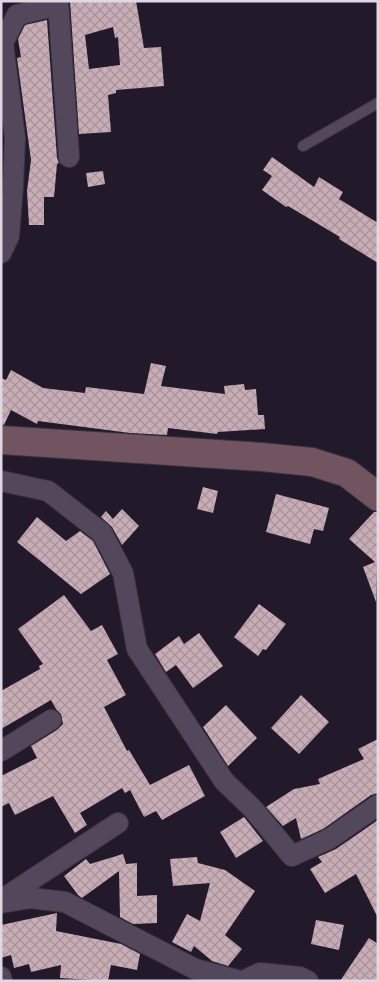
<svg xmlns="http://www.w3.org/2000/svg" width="379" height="982" font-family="Barlow,sans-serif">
	<defs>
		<pattern id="building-cross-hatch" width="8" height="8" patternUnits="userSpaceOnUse" patternTransform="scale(1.25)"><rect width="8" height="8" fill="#c9adb6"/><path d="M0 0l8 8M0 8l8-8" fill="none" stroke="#a8929a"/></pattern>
	</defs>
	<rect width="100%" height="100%" fill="#22192a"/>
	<g fill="url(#building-cross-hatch)" fill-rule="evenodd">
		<path d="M70 1H136L144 48 161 47 164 86 116 90V93L108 95 111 132 79 134ZM113 27 115 38 118 37 120 65 89 69 85 35Z"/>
		<path d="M47 20 57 158 59 163 57 164 54 197H44V225H29L27 191 31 160 17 58 21 57 18 39 25 25Z"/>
		<path d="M272 157 314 187 319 177 343 192 339 199 378 223V263L339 239 340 237 288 206 286 207 262 190 272 176 263 170Z"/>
		<path d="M103 171 105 184 88 187 86 173Z"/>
		<path d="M151 363 166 366 161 386 225 394 224 386 244 384 245 390 256 389 258 415H264L265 429 218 432 217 434 168 428 167 435 130 433 38 421 37 424 11 410 4 425 1 424V378L6 380 11 370 43 388 85 393 86 387 144 394Z"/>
		<path d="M203 487 218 491 213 513 197 509Z"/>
		<path d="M276 494 329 508 323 531 314 529 310 544 266 532Z"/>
		<path d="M122 509 139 526 122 545 112 527 101 517 106 511 113 519Z"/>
		<path d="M374 512H378L376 602 363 567 375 562 349 539Z"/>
		<path d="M37 517 66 541 80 531 93 541 110 574 81 594 17 542Z"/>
		<path d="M64 595 91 631 102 625 118 654 107 660 126 695 104 707 127 751 129 750 150 785 189 765 205 796 162 820 156 811 144 817 130 790 125 793 122 788 80 813 87 825 75 833 53 796 15 815 9 803 1 807V776L37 758 31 746 57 730 63 724 61 714 56 709 51 700 1 729V691L40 669 39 666 43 664 18 629Z"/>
		<path d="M259 604 286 624 266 650 263 649 258 656 234 637Z"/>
		<path d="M199 633 223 666 193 688 176 665 166 672 155 654 179 636 184 644Z"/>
		<path d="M301 695 329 722 299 754 271 728Z"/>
		<path d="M226 705 257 738 228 766 203 727Z"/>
		<path d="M378 739V793L371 795 323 829 301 839 296 818 283 826 266 807 294 789 320 784 318 779 364 759 358 749Z"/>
		<path d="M244 817 263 841 236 858 220 832Z"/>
		<path d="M378 820V918L356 874 325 893 310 869 322 862 318 857 336 849Z"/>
		<path d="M123 854 126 864 137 863V896L157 895V923L133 924 120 917 119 871 82 898 78 895 64 876 86 859 90 864Z"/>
		<path d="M197 857 198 863 225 870 255 891 225 935 242 949 228 966 212 961 194 946 191 952 172 942 187 914 200 921 210 883 173 886 170 859Z"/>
		<path d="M57 913 56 931 121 944 140 954 137 970 111 965 108 981 60 978 61 965 31 972 29 964 14 968 11 955 1 958V925Z"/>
		<path d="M316 920 344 925 339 950 311 944Z"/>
		<path d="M369 938 378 944V981H340Z"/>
	</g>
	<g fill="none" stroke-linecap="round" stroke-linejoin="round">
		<defs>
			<path id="service" d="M303 146 378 103"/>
			<g id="minor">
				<path d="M58 1 69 157"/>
				<path d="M1 253 9 236 13 186 15 138 3 43 17 15 58 5"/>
				<path d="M1 481 48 491 102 533 123 573 137 649 224 781 253 809 292 856 329 839 378 805"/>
				<path d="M1 751 51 720"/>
				<path d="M1 900 118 823"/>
				<path d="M1 903 30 898 65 902 195 969 240 981"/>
				<path d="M1 977 2 981"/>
				<path d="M243 981 260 973 300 977 308 981"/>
			</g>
			<path id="secondary" d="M1 440 262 457 312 462 347 473 378 497"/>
		</defs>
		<use href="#service" stroke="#3a3340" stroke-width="12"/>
		<use href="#minor" stroke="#3a3340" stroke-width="22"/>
		<use href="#secondary" stroke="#3a3340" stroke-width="30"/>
		<use href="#service" stroke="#53485b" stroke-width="10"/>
		<use href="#minor" stroke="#53485b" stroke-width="20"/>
		<use href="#secondary" stroke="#725460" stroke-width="28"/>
	</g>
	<rect width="379" height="982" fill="none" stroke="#ded8e4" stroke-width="5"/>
</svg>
